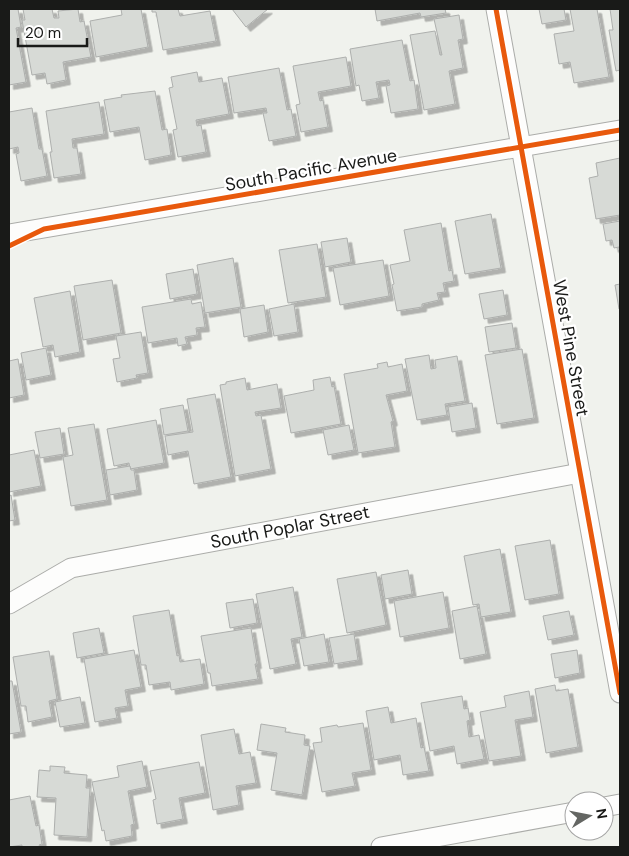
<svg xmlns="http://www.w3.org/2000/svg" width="629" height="856" font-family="'DM Sans',sans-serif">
	<defs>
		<filter id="shadow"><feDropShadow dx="4.5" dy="4.5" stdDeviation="0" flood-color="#0004"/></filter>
	</defs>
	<rect width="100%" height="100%" fill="#f0f2ed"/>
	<g fill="#d7dad6" stroke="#adafad" filter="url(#shadow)">
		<path d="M9 9H18L21 27 16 28 26 82 9 85Z"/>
		<path d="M23 9H52L54 18H59L58 11 78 9 80 22 84 21 91 57 63 62 66 80 47 84 45 73 32 75 22 20H25Z"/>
		<path d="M121 9H141L148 47 96 57 90 21 122 15Z"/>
		<path d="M152 9H178L180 16 210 11 216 41 163 50 156 12H152Z"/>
		<path d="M232 9H268L246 27Z"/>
		<path d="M375 9H445L446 13 421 17 420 13 377 21Z"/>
		<path d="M539 9H564L566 20 542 24Z"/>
		<path d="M570 9H597L609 77 574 83 570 62 559 64 554 34 574 31Z"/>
		<path d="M610 9H620V70L616 71 609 30H613Z"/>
		<path d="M459 15 463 39 458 40 463 68 449 71 455 104 424 110 410 35 435 31 440 55H442L434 19Z"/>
		<path d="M402 40 410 81 414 80 418 109 391 113 386 86 390 85 389 80 376 82 379 98 362 101 359 85 356 86 350 49Z"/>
		<path d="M346 57 351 86 318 92 320 101 323 100 328 127 301 132 296 105 300 104 293 66Z"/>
		<path d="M279 68 287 110 291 109 296 136 269 141 263 113H267L266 108 234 113 228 77Z"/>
		<path d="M197 72 199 82 222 78 229 114 196 120 197 126 201 125 206 152 178 157 173 130 177 129 169 88 173 87 171 77Z"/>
		<path d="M155 91 162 130 167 129 171 155 145 160 139 127 110 132 104 100 122 97 121 95Z"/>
		<path d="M99 102 104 134 72 139 73 148H77L81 174 54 178 50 152H52L46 111Z"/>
		<path d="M32 108 39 149H42L47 176 21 181 16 154 19 153 18 147 9 149V112Z"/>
		<path d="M620 158V215L596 219 589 178 598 176 596 163Z"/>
		<path d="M491 214 501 268 465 274 455 221Z"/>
		<path d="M620 221V254L619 247 614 248 612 240 606 241 603 224Z"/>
		<path d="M441 223 449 271 452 270 454 281 443 283 445 292 437 293 439 300 422 304V307L397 311 392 285 394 284 390 265 410 261 404 230Z"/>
		<path d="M347 238 351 262 325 267 321 242Z"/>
		<path d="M317 244 326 297 288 303 279 250Z"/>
		<path d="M233 258 241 307 205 313 197 265Z"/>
		<path d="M383 260 389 296 340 305 333 268Z"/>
		<path d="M193 269 197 294 170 299 166 274Z"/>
		<path d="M112 280 121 333 83 340 74 286Z"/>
		<path d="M620 284V309H619L615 285Z"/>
		<path d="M503 290 507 315 484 319 479 294Z"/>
		<path d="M70 291 80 352 55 357 53 345 43 347 34 298Z"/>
		<path d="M191 299 192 304 201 302 205 327 196 328 197 335 185 337 187 344 178 346 177 338 148 343 142 307Z"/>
		<path d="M294 304 298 332 274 336 269 309Z"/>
		<path d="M264 305 268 332 244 337 240 309Z"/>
		<path d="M512 323 516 348 489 352 485 327Z"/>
		<path d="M141 332 148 373 136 375 137 378 117 382 113 359 120 358 116 336Z"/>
		<path d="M46 348 51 375 26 380 21 353Z"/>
		<path d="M522 349 534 418 497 424 485 355Z"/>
		<path d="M429 355 431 369 436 368 435 360 457 356 465 401 445 404 447 415 417 420 405 359Z"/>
		<path d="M18 359 24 395 9 398V361Z"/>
		<path d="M387 362 388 367 402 364 407 391 386 395 393 421 391 422 395 447 358 453 344 374 378 368 377 364Z"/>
		<path d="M330 377 332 387 334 386 341 424 291 433 284 396 314 390 313 380Z"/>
		<path d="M245 378 247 390 277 384 281 408 255 412 256 416 261 415 271 469 235 476 220 385 226 384V382Z"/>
		<path d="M215 394 231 477 194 484 188 451 168 455 165 436 193 432 187 399Z"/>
		<path d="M472 403 476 428 452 432 448 407Z"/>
		<path d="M183 405 188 431 164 435 160 409Z"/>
		<path d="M156 420 164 463 130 469 129 463 114 466 107 429Z"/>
		<path d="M94 424 107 500 71 506 63 457 73 455 68 428Z"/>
		<path d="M349 425 354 450 328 455 323 430Z"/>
		<path d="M60 428 64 454 40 458 35 432Z"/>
		<path d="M34 450 41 486 9 492V455Z"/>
		<path d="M130 466 131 470H134L137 490 110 495 106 470Z"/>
		<path d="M11 495 15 520 9 521V496Z"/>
		<path d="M550 540 559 594 525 600 515 546Z"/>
		<path d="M500 549 511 612 481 617 479 604 473 605 464 556Z"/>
		<path d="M408 570 412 594 385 599 381 575Z"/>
		<path d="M376 572 386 625 347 633 337 579Z"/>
		<path d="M293 587 302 637 291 639 296 664 270 669 256 594Z"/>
		<path d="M443 592 449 628 400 637 394 601Z"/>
		<path d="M253 599 257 623 230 628 226 603Z"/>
		<path d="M477 606 486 654 460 659 452 611Z"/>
		<path d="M169 610 177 656 179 655 180 662 200 659 204 684 171 690 170 682 149 685 146 665H141L133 616Z"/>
		<path d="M569 611 574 635 548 640 543 616Z"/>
		<path d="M99 628 104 653 77 658 73 633Z"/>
		<path d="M251 628 257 664H255L258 679 212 686 210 673H208L201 636Z"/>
		<path d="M324 634 329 662 304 666 299 639Z"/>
		<path d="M354 634 358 660 334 664 329 638Z"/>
		<path d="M134 650 141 687 125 690 128 706 115 708 117 718 95 722 84 659Z"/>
		<path d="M577 650 580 673 555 678 551 654Z"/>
		<path d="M49 651 57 699 49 701 52 717 28 722 26 706H21L13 657Z"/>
		<path d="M9 681H12L21 732 9 734Z"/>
		<path d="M555 685 556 691 568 689 578 747 546 753 535 689Z"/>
		<path d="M529 691 533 717 515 720 521 756 489 761 480 712 506 707 504 696Z"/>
		<path d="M462 696 464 709 468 708 470 720 467 721 469 737 479 735 484 759 457 764 454 746 430 751 421 703Z"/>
		<path d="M80 697 85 723 60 727 55 702Z"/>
		<path d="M388 707 391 723 416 718 421 748 424 747 429 771 403 775 400 755 374 760 366 711Z"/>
		<path d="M363 723 371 770 352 773 355 786 322 792 313 743 322 742 320 728 337 725 338 727Z"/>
		<path d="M261 724 286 728 285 732 305 735 304 745 310 746 302 795 271 790 277 753 257 750Z"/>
		<path d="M234 729 239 754 250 752 256 783 236 786 239 805 213 810 201 735Z"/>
		<path d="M142 761 147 787 128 791 134 824 131 825 132 836 106 841 104 830 102 831 92 782 119 777 117 766Z"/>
		<path d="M199 762 205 793 179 798 183 819 157 824 153 800 156 799 150 771Z"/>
		<path d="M50 766 65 767 64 773 87 775 86 788H90L87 837 54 835 56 798 37 797 39 770 50 771Z"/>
		<path d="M30 796 36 826 39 825 42 844 39 845 40 847H22V845L9 847V800Z"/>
	</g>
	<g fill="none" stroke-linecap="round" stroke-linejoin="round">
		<defs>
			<g id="street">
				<path d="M496 9 620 693"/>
				<path d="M9 234 620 130"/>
				<path d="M9 604 71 568 580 473"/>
				<path d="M604 807 620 804"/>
				<path d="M381 847 574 812"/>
			</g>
		</defs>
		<use href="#street" stroke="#abaca9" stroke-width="21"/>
		<use href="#street" stroke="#fdfdfc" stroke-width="19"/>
		<defs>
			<g id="cycleway">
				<path d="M496 9 620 693"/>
				<path d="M9 246 44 229 620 130"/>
			</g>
		</defs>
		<use href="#cycleway" stroke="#fff" stroke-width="8"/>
		<use href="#cycleway" stroke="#e8590c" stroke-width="5"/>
	</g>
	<g text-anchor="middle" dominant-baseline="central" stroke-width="4.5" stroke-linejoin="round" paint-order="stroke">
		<g font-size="18" fill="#191a18" stroke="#fff">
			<text transform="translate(311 170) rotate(-10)">South Pacific Avenue</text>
			<text transform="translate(571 348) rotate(80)">West Pine Street</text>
			<text transform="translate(290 527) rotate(-11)">South Poplar Street</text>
		</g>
	</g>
	<rect width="629" height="856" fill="none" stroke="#191a18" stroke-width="20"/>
	<g transform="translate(589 816) rotate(80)"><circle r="24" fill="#ffffff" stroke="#a3a3a3"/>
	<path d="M0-4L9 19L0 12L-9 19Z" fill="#646663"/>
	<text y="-8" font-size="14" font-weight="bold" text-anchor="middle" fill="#191a18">N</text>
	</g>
	<path d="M18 38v8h69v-8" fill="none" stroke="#191a18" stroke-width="2.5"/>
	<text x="25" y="38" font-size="15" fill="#191a18" stroke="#ffffff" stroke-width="4" paint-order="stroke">20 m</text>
</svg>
